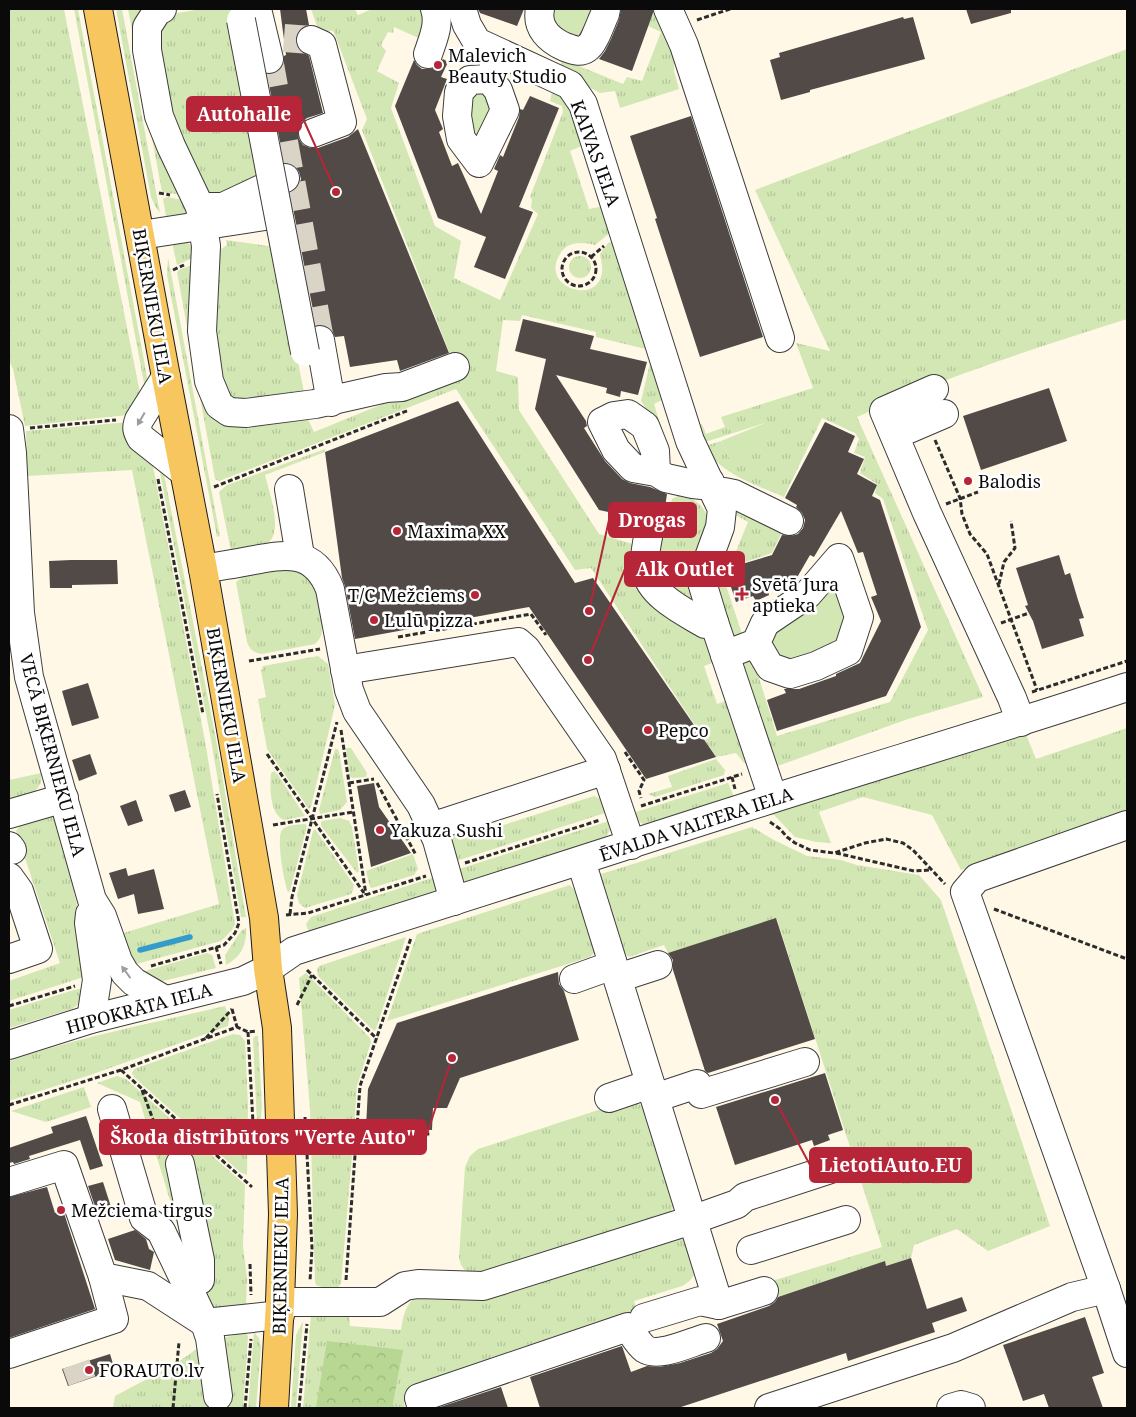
<svg xmlns="http://www.w3.org/2000/svg" width="1136" height="1417" font-family="'Noto Serif',serif">
	<defs>
		<pattern id="grass-tufts" width="24" height="20" patternUnits="userSpaceOnUse" patternTransform="scale(1.25)"><rect width="24" height="20" fill="#d2e7b3"/><path d="M3 7l-1-3M5 7V3M7 7l1-3M15 17l-1-3M17 17v-4M19 17l1-3" fill="none" stroke="#b3c599"/></pattern>
		<pattern id="forest-crowns" width="20" height="18" patternUnits="userSpaceOnUse" patternTransform="scale(1.25)"><rect width="20" height="18" fill="#b7d792"/><path d="M2 6a3 3 0 1 1 6 0M12 15a3 3 0 1 1 6 0" fill="none" stroke="#9cb77d"/></pattern>
	</defs>
	<rect width="100%" height="100%" fill="#fff8e7"/>
	<g fill="url(#grass-tufts)">
		<path d="M9 9H64L139 388 140 398 127 415 25 426 13 369 9 361Z"/>
		<path d="M74 9H78L146 371 149 390 146 394Z"/>
		<path d="M116 9H122L160 213 155 206 151 197Z"/>
		<path d="M128 9H150L183 195 162 192Z"/>
		<path d="M201 9H231L263 181 251 187 206 196 170 121 158 28 172 14Z"/>
		<path d="M311 9H355L358 15 372 9H427L423 40 394 27 393 33 388 32 381 45 386 51 377 71 399 83 391 108 435 226 461 241 454 278 500 300 538 214 531 208 532 200 530 197 563 112 562 106 550 101 552 92 504 73 507 67 570 97 584 145 570 151 589 209 604 206 611 232 595 245C582 242 568 241 560 254 539 287 597 306 602 273 603 267 601 260 600 254L608 243 613 241 650 350 596 337V332L522 315 520 321 503 320 496 371 518 377 519 410 599 534 636 545 708 638 715 662 704 666 717 704 728 700 749 760 746 763H744L736 753 716 757 591 568 575 570 456 389 219 481 215 479 177 272 179 270 196 263 224 422C251 432 280 423 307 417L314 432 405 395 455 367 362 130 367 119 333 30 320 35Z"/>
		<path d="M651 9H655L674 54V71L679 89 620 108 615 91 600 93 559 71 562 59 623 84 627 77 642 81 661 32 648 26 653 14Z"/>
		<path d="M1127 49V319C1036 348 944 377 857 417L983 697 908 719 772 768 743 681 748 679 744 666 745 657 752 655 777 736 890 702 928 630 883 499 875 493 877 484 860 473 865 457 854 453 859 439 855 433 822 418 784 497C759 486 717 473 705 446L721 441 730 459 765 423 702 443 695 427 702 424 706 434 725 427 721 417 813 388 796 343 830 351 755 190Z"/>
		<path d="M167 197 187 201V215L170 219 166 216 163 199Z"/>
		<path d="M226 240 275 247 304 392 229 402 212 342 215 251 221 249 227 245Z"/>
		<path d="M184 241 194 247 195 257 177 265 173 247 174 245Z"/>
		<circle cx="580" cy="267" r="11"/>
		<path d="M168 257 220 536 217 537 167 275Z"/>
		<path d="M651 359 664 399 654 404 664 436 641 401Z"/>
		<path d="M130 422 153 466 205 741 235 924 232 930 221 941 129 966 117 935 219 904 132 470 27 476 26 431Z"/>
		<path d="M325 449V452L265 475C269 493 287 539 262 546 252 549 241 549 231 551L219 492 227 485Z"/>
		<path d="M159 467 164 474 216 739 246 917H241L211 740Z"/>
		<path d="M680 495C694 498 702 504 708 517L691 578 696 607 669 584 663 573 656 568 655 560 672 499Z"/>
		<path d="M732 508 783 530 772 553 721 570 742 634 730 638 712 582 721 551 734 556 748 522 734 514Z"/>
		<path d="M278 569C288 569 299 570 308 577 316 585 323 619 322 630 322 636 319 640 315 644L262 654C253 652 250 650 247 642L236 582 245 575Z"/>
		<path d="M318 656 328 664 335 705 311 807 309 809 267 749 258 699 266 697 261 671 263 666Z"/>
		<path d="M1023 727 1036 759 1127 728V814L961 870 932 815 863 797 819 812 831 843 816 842 795 837 774 815H753Z"/>
		<path d="M347 748H351L367 773 366 777 353 778 350 777 346 749Z"/>
		<path d="M335 749H337L339 751 347 802 340 810 320 814 319 810Z"/>
		<path d="M716 759 725 770 724 775 655 797 648 794 672 787 668 776Z"/>
		<path d="M274 771 278 775 305 816 284 820C269 814 270 786 271 773Z"/>
		<path d="M41 773V783L31 797 9 802V780Z"/>
		<path d="M728 783 735 799 646 825C639 823 636 820 636 812Z"/>
		<path d="M594 796 601 799 605 813 453 862 448 836 456 830 460 839Z"/>
		<path d="M46 813 56 818 62 827 90 975 9 1001V981L60 963 16 831C23 820 35 817 46 813Z"/>
		<path d="M340 818 349 821 352 827 359 871 357 873 321 826V822L323 821Z"/>
		<path d="M609 821 610 829 605 840 470 884 461 880 456 870Z"/>
		<path d="M305 824 307 826 290 891 288 892C284 883 276 837 282 830 287 824 298 825 305 824Z"/>
		<path d="M752 827 774 840 807 856 841 860 857 865 919 875 941 900 1050 1226 988 1251 957 1229 914 1245 911 1258 886 1266 884 1262 777 1297 772 1281 882 1247 777 919 668 953 664 945 629 957 621 950 600 879 601 874Z"/>
		<path d="M315 829 354 885 353 890 351 894 305 908 299 903 297 895 313 831Z"/>
		<path d="M413 854 418 869 414 875 372 888 370 887 366 871Z"/>
		<path d="M438 876 439 886 437 892 310 936 306 924 311 917Z"/>
		<path d="M570 885 579 895 597 946 594 953 590 957 387 1021 417 934Z"/>
		<path d="M246 928C247 945 241 957 226 965L225 955 241 931Z"/>
		<path d="M406 937 376 1029 374 1031 318 976 317 970 319 966Z"/>
		<path d="M207 953 212 955 216 968 155 983 135 974Z"/>
		<path d="M306 973 370 1038 371 1042 357 1086 354 1128H350C344 1133 345 1138 349 1145L353 1144 341 1284 338 1287C331 1288 323 1288 316 1285L315 1281 310 1109 299 978Z"/>
		<path d="M90 987 80 1003 72 1009 9 1028V1010L74 990Z"/>
		<path d="M225 1006 229 1018 228 1026 90 1075 9 1101V1061C79 1037 153 1023 225 1006Z"/>
		<path d="M233 1034 240 1035 245 1041 248 1106 247 1175 240 1172 134 1077 132 1073 134 1069Z"/>
		<path d="M255 1036H258L262 1108 260 1124H257L253 1039Z"/>
		<path d="M117 1076 126 1079 245 1185 243 1246 247 1278 246 1307 216 1313 199 1290 212 1287 189 1154 190 1266 140 1102 97 1083Z"/>
		<path d="M84 1087 91 1107 46 1122 11 1111Z"/>
		<path d="M632 1101 638 1103 646 1110 675 1205 667 1217 483 1277C470 1275 462 1272 459 1258L465 1167 470 1156 478 1149 623 1102Z"/>
		<path d="M679 1237 687 1242 695 1273C692 1279 688 1283 682 1286L634 1301 639 1317 414 1388 404 1403 405 1408H303L311 1315H349L350 1326 401 1330C403 1316 405 1306 416 1296Z"/>
		<path d="M303 1321 296 1408H291L296 1335Z"/>
		<path d="M254 1332 259 1338 261 1347 256 1408H248Z"/>
		<path d="M243 1333 247 1334 248 1337 243 1408H113L115 1396 177 1363 206 1342Z"/>
	</g>
	<path fill="url(#forest-crowns)" d="M327 1341 403 1350 392 1408H316Z"/>
	<g fill="#d2e7b3">
		<path d="M554 9H596L586 38 575 40 548 21Z"/>
		<path d="M474 88 490 94 496 107 473 143 461 112Z"/>
		<path d="M765 423 771 433 763 445 744 463 730 459 721 441Z"/>
		<path d="M839 577 851 619 844 647 790 668 774 657 768 633 785 620 819 605 830 581Z"/>
	</g>
	<g fill="none" stroke-linecap="round" stroke-linejoin="round">
		<path stroke="#359bca" stroke-width="5.5" d="M140 950 190 937"/>
	</g>
	<g fill="#524a47">
		<path d="M280 9H306L309 25 302 28 297 33 296 42 299 49 309 56 323 113 307 118 301 123 298 130 299 139 303 145 310 148H318L348 137 358 129 449 353 400 371 397 360 350 367 344 336 335 337 332 330 326 326 316 325 290 193 298 187 301 179 299 172 294 165 284 163 267 74H273L280 70 284 63V56L286 55Z"/>
		<path d="M478 9H524L517 26 480 13Z"/>
		<path d="M621 9H653V13L632 71 599 59 605 51 611 39 619 20Z"/>
		<path d="M966 9H1011V13L971 24Z"/>
		<path d="M903 17 904 19 913 17 925 59 810 90V92L781 100 770 60 780 57 779 53Z"/>
		<path d="M443 59 448 62 441 77 447 79 435 110 443 129 439 132 452 166 458 163 481 214 498 171 494 169 500 155 503 157 519 117 520 109 523 110 530 96 559 108 519 207 533 212 505 279 474 267 486 237 438 218 395 106 414 60 417 65 422 69H430L438 66Z"/>
		<path d="M691 116 763 337 700 357 655 219 657 218 630 136Z"/>
		<path d="M523 319 594 336 590 349 647 362 638 395 621 391 620 397 606 393 607 388 556 375 586 421 587 426 584 428 605 461 622 479 630 483 650 487 667 494 664 514 661 510 654 507H645L640 511 636 518 599 510 535 409 546 359 515 351Z"/>
		<path d="M1049 388 1067 441 981 470 963 416Z"/>
		<path d="M458 401 575 583 593 578 716 757 646 779 529 607 355 639 345 586 342 578 325 452Z"/>
		<path d="M825 422 855 436 848 452 864 459 857 474 877 485 872 496 880 500 921 627 886 696 777 731 767 700 786 693 784 689H799L836 676V674L860 663 881 621 871 597 877 595 863 552 858 553 841 511 814 557 810 555 795 581 768 590 769 595 756 601 753 596 736 602 725 569 772 555 782 535 791 536 798 534 803 528 805 520 802 513 796 507 797 505 785 498Z"/>
		<path d="M1059 555 1065 575 1070 573 1078 600 1084 618 1079 619 1084 636 1042 649 1033 621 1025 606 1028 605 1016 568Z"/>
		<path d="M71 560H117L118 584 72 585V588H50L49 561Z"/>
		<path d="M88 683 99 718 72 726 62 691Z"/>
		<path d="M90 754 97 774 79 781 72 760Z"/>
		<path d="M374 783 379 807 411 853 371 867 357 786Z"/>
		<path d="M185 790 191 807 175 812 169 795Z"/>
		<path d="M136 800 143 821 128 826 120 806Z"/>
		<path d="M126 868 128 876 154 869 164 909 138 914 134 894 118 899 109 873Z"/>
		<path d="M776 918 815 1039 708 1073 705 1071 673 970V960L668 953Z"/>
		<path d="M558 972 559 984 564 991 579 1040 460 1078 447 1108H433L432 1130 366 1127 368 1089 397 1023Z"/>
		<path d="M825 1073 843 1130 828 1135 830 1140 814 1146 812 1140 735 1165 716 1107Z"/>
		<path d="M86 1116 103 1166 90 1170 80 1140 29 1156 30 1159 14 1164 13 1162 9 1163V1148L53 1133 51 1127Z"/>
		<path d="M103 1182 113 1213 99 1218 88 1186Z"/>
		<path d="M47 1187 55 1213 63 1210 95 1309 9 1338V1197Z"/>
		<path d="M135 1230 146 1239 149 1249 154 1252 150 1270 115 1260 108 1239Z"/>
		<path d="M911 1258 927 1309 962 1297 967 1311 932 1323 935 1332 848 1361 846 1353 678 1408H540L530 1377 622 1346 631 1372 647 1366 660 1367 680 1363 711 1353 717 1349 723 1341 717 1324 769 1306 775 1302 778 1297 885 1261 886 1266Z"/>
		<path d="M1085 1317 1104 1373 1092 1377 1103 1408H1049L1044 1394 1023 1401 1003 1345Z"/>
		<path d="M110 1354 115 1370 68 1386 62 1369Z"/>
		<path d="M501 1387 508 1408H437Z"/>
	</g>
	<g fill="none" stroke-linecap="round" stroke-linejoin="round">
		<g stroke="#dad4c6" stroke-width="28" stroke-dasharray="28 14" stroke-linecap="butt">
			<path d="M284 38 311 40"/>
			<path d="M269 59 320 340"/>
			<path d="M76 1364 82 1381"/>
		</g>
		<defs>
			<g id="minor">
				<path d="M162 9 158 10 147 27V50L159 116 171 146 200 207 206 246 202 331 209 381 219 405 229 412 246 413 315 404 386 388 402 387 455 367"/>
				<path d="M257 9 269 59"/>
				<path d="M462 9 467 25 477 42 570 85 583 104 690 441 722 509 720 527 701 579 714 622 773 798"/>
				<path d="M540 9C536 28 549 40 565 47 573 50 580 53 587 48 594 44 601 22 605 14L606 9"/>
				<path d="M668 9 684 45 780 338"/>
				<path d="M311 40 322 45 342 122 313 133"/>
				<path d="M428 54C433 39 440 24 435 9"/>
				<path d="M489 79 498 90 505 110 479 163 461 139 457 116 459 92 470 80 489 79 500 54"/>
				<path d="M203 207H223L285 178"/>
				<path d="M141 235 278 214"/>
				<path d="M320 340 331 402"/>
				<path d="M166 377 139 420C136 428 137 431 141 438L184 472"/>
				<path d="M934 389 884 411 927 513 1012 698 1021 722"/>
				<path d="M9 429 12 453 20 613 29 677 92 900 102 916 118 961 125 973 134 982 165 1000"/>
				<path d="M895 435 944 414"/>
				<path d="M656 472 655 451 645 426 628 414 614 416 602 422 616 450 633 468 656 472 666 478 693 484 702 485 710 482"/>
				<path d="M289 489 300 556"/>
				<path d="M716 496 724 492 734 494 789 521"/>
				<path d="M651 522C649 533 643 557 645 568 649 595 683 611 705 624L714 622"/>
				<path d="M203 569C218 566 234 564 249 561 285 554 314 548 330 589L349 690 357 711 421 805 437 840 454 901"/>
				<path d="M725 655 756 643 765 623 808 594 839 558 859 617 848 651 816 666 790 674 770 667 756 643"/>
				<path d="M345 670 518 642 526 649 602 759 631 845"/>
				<path d="M9 814 64 798"/>
				<path d="M1127 825 977 878 965 892 1106 1289 1127 1353"/>
				<path d="M431 827 606 770"/>
				<path d="M9 846 12 850"/>
				<path d="M581 861 719 1305"/>
				<path d="M9 877 19 891 38 949 9 959"/>
				<path d="M90 914 89 923 97 980 91 1019"/>
				<path d="M618 978 658 965"/>
				<path d="M574 979 613 965"/>
				<path d="M9 1045 91 1019 243 981 268 969 294 951 322 942C462 899 602 853 743 808 871 767 1000 729 1127 687"/>
				<path d="M701 1094 805 1062"/>
				<path d="M609 1098 650 1084"/>
				<path d="M655 1098 697 1084"/>
				<path d="M112 1109 144 1218 161 1231 205 1323 280 1315"/>
				<path d="M180 1164 200 1260V1280L186 1285"/>
				<path d="M9 1182 64 1165 103 1277 148 1286 205 1323 210 1338 218 1396"/>
				<path d="M751 1250 846 1220"/>
				<path d="M280 1302H380L405 1286 418 1284 483 1286 692 1220 737 1204 745 1197 846 1164"/>
				<path d="M644 1318 700 1301 719 1305 764 1291"/>
				<path d="M9 1354 114 1319 103 1277"/>
				<path d="M422 1408 419 1398 628 1327C633 1334 638 1344 645 1349 659 1358 691 1342 706 1338"/>
				<path d="M769 1408 953 1348 1072 1297 1106 1289"/>
				<path d="M951 1408 961 1405 971 1408"/>
			</g>
			<path id="major" d="M98 9 166 377 203 569 264 918 268 969 277 1028 283 1214 280 1302 274 1408"/>
		</defs>
		<use href="#minor" stroke="#3d3d3d" stroke-width="30"/>
		<use href="#major" stroke="#1b1b1b" stroke-width="30"/>
		<g stroke="#2c2c2c" stroke-width="3" stroke-dasharray="5 2.5" stroke-linecap="butt">
			<path d="M697 20 730 9"/>
			<path d="M159 193 170 195"/>
			<circle cx="579" cy="269" r="17"/>
			<path d="M591 257 604 246"/>
			<path d="M173 270 184 265"/>
			<path d="M30 428 116 420"/>
			<path d="M935 440 960 498 962 514 970 534 987 554 1037 690"/>
			<path d="M158 479 203 714"/>
			<path d="M214 487 409 410"/>
			<path d="M946 504 978 492"/>
			<path d="M999 584 1004 562 1015 548 1011 521"/>
			<path d="M1001 623 1029 613"/>
			<path d="M398 637 531 614 546 635"/>
			<path d="M249 661 320 649"/>
			<path d="M1032 692 1127 661"/>
			<path d="M341 730 366 895"/>
			<path d="M625 752 644 780 639 791 641 798"/>
			<path d="M267 754 364 893"/>
			<path d="M732 777 735 789"/>
			<path d="M349 783 374 779"/>
			<path d="M377 783 416 855"/>
			<path d="M641 806 742 774"/>
			<path d="M770 822 780 829 787 837 795 843 810 850 834 853 865 843 886 839 903 843 913 850 945 884"/>
			<path d="M273 825 353 812"/>
			<path d="M836 853 914 871 930 870"/>
			<path d="M465 863 600 820"/>
			<path d="M994 909 1127 959"/>
			<path d="M290 914 292 897 337 722"/>
			<path d="M286 915 308 913 426 876"/>
			<path d="M216 947 221 964"/>
			<path d="M151 966 224 945 235 933 239 923 217 794"/>
			<path d="M307 970 377 1039"/>
			<path d="M297 1005 312 975"/>
			<path d="M9 1006 75 986"/>
			<path d="M232 1009 237 1027"/>
			<path d="M248 1032 253 1123"/>
			<path d="M206 1038 232 1009"/>
			<path d="M121 1070 252 1187"/>
			<path d="M142 1090 158 1133 167 1148"/>
			<path d="M9 1105 121 1070 237 1027 248 1032 257 1031"/>
			<path d="M305 1117 312 1248 310 1281"/>
			<path d="M357 1129 430 1134"/>
			<path d="M250 1264 251 1295"/>
			<path d="M346 1280 360 1086 411 938"/>
			<path d="M173 1408 179 1342"/>
			<path d="M245 1408 251 1339"/>
			<path d="M299 1408 307 1324"/>
		</g>
		<use href="#minor" stroke="#fff" stroke-width="28"/>
		<use href="#major" stroke="#f7c65f" stroke-width="28"/>
		<defs>
			<path id="minor-bridge" d="M241 20 305 352"/>
		</defs>
		<use href="#minor-bridge" stroke="#3d3d3d" stroke-width="30" stroke-linecap="butt"/>
		<use href="#minor-bridge" stroke="#fff" stroke-width="28"/>
	</g>
	<defs><path id="oneway-solid" d="M-6-.8H1V-3.2L6.5 0L1 3.2V.8H-6Z" transform="scale(1.25)"/></defs>
	<g fill="#9d9d9d">
		<use href="#oneway-solid" transform="translate(141 419) rotate(120)"/>
		<use href="#oneway-solid" transform="translate(126 972) rotate(-126)"/>
	</g>
	<g fill="#b62538" stroke="#fff" stroke-width="2">
		<circle cx="438" cy="65" r="5"/>
		<circle cx="968" cy="481" r="5"/>
		<circle cx="397" cy="531" r="5"/>
		<path d="M739.5 586.5h5v5h5v5h-5v5h-5v-5h-5v-5h5z"/>
		<circle cx="475" cy="595" r="5"/>
		<circle cx="374" cy="620" r="5"/>
		<circle cx="648" cy="730" r="5"/>
		<circle cx="380" cy="830" r="5"/>
		<circle cx="61" cy="1210" r="5"/>
		<circle cx="89" cy="1370" r="5"/>
	</g>
	<g text-anchor="middle" dominant-baseline="central" stroke-width="5" stroke-linejoin="round" paint-order="stroke">
		<g font-size="18" fill="#0a0a0a" stroke="#fff" text-anchor="start">
			<text x="448" y="55">Malevich<tspan x="448" dy="21">Beauty Studio</tspan></text>
			<text x="978" y="481">Balodis</text>
			<text x="407" y="531">Maxima XX</text>
			<text x="752" y="584">Svētā Jura<tspan x="752" dy="21">aptieka</tspan></text>
			<text x="465" y="595" text-anchor="end">T/C Mežciems</text>
			<text x="384" y="620">Lulū pizza</text>
			<text x="658" y="730">Pepco</text>
			<text x="390" y="830">Yakuza Sushi</text>
			<text x="71" y="1210">Mežciema tirgus</text>
			<text x="99" y="1370">FORAUTO.lv</text>
		</g>
		<g font-size="18" fill="#0a0a0a" stroke="#fff">
			<text transform="translate(596 153) rotate(70)">KAIVAS IELA</text>
			<text transform="translate(153 306) rotate(80)">BIĶERNIEKU IELA</text>
			<text transform="translate(227 705) rotate(80)">BIĶERNIEKU IELA</text>
			<text transform="translate(53 755) rotate(75)">VECĀ BIĶERNIEKU IELA</text>
			<text transform="translate(696 824) rotate(-18)">ĒVALDA VALTERA IELA</text>
			<text transform="translate(139 1008) rotate(-15)">HIPOKRĀTA IELA</text>
			<text transform="translate(280 1256) rotate(-89)">BIĶERNIEKU IELA</text>
		</g>
	</g>
	<path fill="none" stroke="#b62538" stroke-width="2" d="M336 192L301 114M589 611L609 520M588 660L625 569M452 1058L426 1137M775 1100L810 1165"/>
	<g fill="#b62538" stroke="#fff" stroke-width="2">
		<circle cx="336" cy="192" r="5"/>
		<circle cx="589" cy="611" r="5"/>
		<circle cx="588" cy="660" r="5"/>
		<circle cx="452" cy="1058" r="5"/>
		<circle cx="775" cy="1100" r="5"/>
	</g>
	<g fill="#b62538" stroke="#b62538" stroke-width="2">
		<rect x="187" y="97" width="114" height="34" rx="5"/>
		<rect x="609" y="503" width="87" height="34" rx="5"/>
		<rect x="625" y="552" width="119" height="34" rx="5"/>
		<rect x="100" y="1120" width="326" height="34" rx="5"/>
		<rect x="810" y="1148" width="161" height="34" rx="5"/>
	</g>
	<g font-size="19" text-anchor="middle" font-weight="bold" fill="#fff">
		<text x="244" y="121">Autohalle</text>
		<text x="652" y="527">Drogas</text>
		<text x="685" y="576">Alk Outlet</text>
		<text x="263" y="1144">Škoda distribūtors "Verte Auto"</text>
		<text x="891" y="1172">LietotiAuto.EU</text>
	</g>
	<rect width="1136" height="1417" fill="none" stroke="#0a0a0a" stroke-width="20"/>
</svg>
